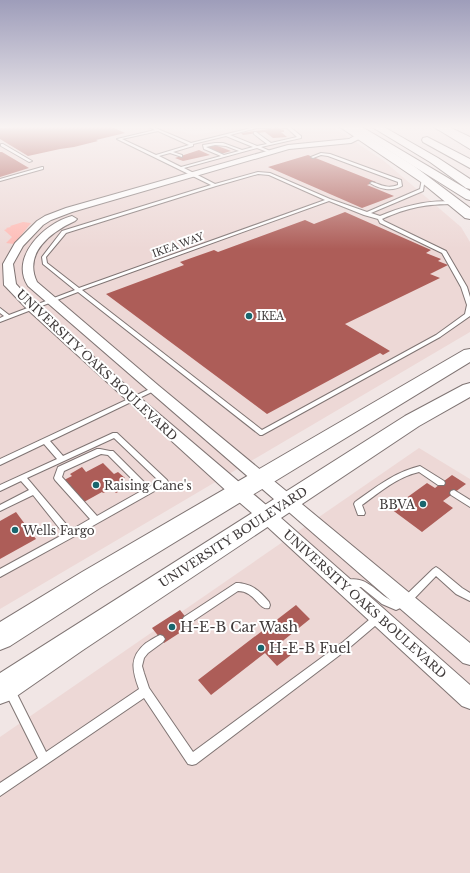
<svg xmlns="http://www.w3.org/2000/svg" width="470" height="873" font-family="'Libre Baskerville',serif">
	<rect width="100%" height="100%" fill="#f1e6e5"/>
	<g fill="#edd8d6">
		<path d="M0 127H164L195 135 242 127H333L384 161 461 227 470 242V332L0 609Z"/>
		<path d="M419 448 470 479V873H0V737Z"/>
	</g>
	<path fill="#febcb6" d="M23 222 31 223 14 244 6 243 12 237 4 230 7 229 6 228 11 227 10 226Z"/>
	<g fill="#ad5d58">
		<path d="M0 127 3 128 12 127H112L125 133 96 140 98 141 74 147 60 149 28 156 0 139Z"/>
		<path d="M276 128 284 130V132H281L287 137 273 138 265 132 243 135 241 133Z"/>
		<path d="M215 145 231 151 221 154 205 147Z"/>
		<path d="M199 150 210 155 183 161 175 158Z"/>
		<path d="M0 152H2L29 168 0 177Z"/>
		<path d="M308 155 376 182 367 185 394 196 362 208 268 167Z"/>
		<path d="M345 212 431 250 426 253 441 259 438 261 448 265 430 274 440 278 345 324 390 351 383 355 380 353 267 414 106 294 184 265 180 262 214 250 218 252 305 220 314 224Z"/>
		<path d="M103 463 114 474 118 472 125 478 119 481 126 488 116 493 112 489 103 493 102 492 84 502 64 480 72 476 70 474 82 467 86 472Z"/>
		<path d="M452 475 466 484 443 501 453 508 422 532 391 509 427 483 435 488Z"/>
		<path d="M16 512 36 539 0 559V521Z"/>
		<path d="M296 605 310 619 279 644 291 655 277 666 265 653 211 695 198 680Z"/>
		<path d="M180 610 192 625 164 643 152 628Z"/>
	</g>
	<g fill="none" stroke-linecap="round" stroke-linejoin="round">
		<defs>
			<g id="lane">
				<path d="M149 127H153L191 143 255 127H271L270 128H257L230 135 257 146 267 144 254 134V132H256L271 143 297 137 287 128 276 127H290L301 136V138L261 147 270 151V153L257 148 184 168 215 184 258 172 270 173 330 199 367 212 420 189 422 179 425 178 423 191 371 213 380 216C404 206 430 199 456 202L457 203 455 204C426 204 409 207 382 219L384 221 446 251 467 287 470 297V316L440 337 262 435H260L78 292 0 322V318L4 316 0 313V308L9 315 75 290 43 264 42 257 62 231 211 185 117 139 155 130ZM158 131 189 145 156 155 122 139ZM226 136 253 147 242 150 223 143H215L203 145 204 149 221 156 181 167 159 156 170 153 182 157V155L173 152 193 146V144ZM215 145 226 146 239 151 224 155 206 147ZM258 174 269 175 325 200 79 288 47 263 46 257 66 233 216 186ZM329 201 364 215 378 219 380 223 442 253 461 287 467 305 465 314 436 335 262 430 82 290Z"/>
				<path d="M1 144H3L32 161 29 162 1 146Z"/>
				<path d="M321 153 330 154 401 180 402 186C392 192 379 189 370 183L372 182C381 185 388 189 398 185V182L328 156 321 155 313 158 311 157Z"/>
				<path d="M42 167H43V169L0 181V179Z"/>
				<path d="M154 387 157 389 156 390 50 441 63 456 113 433H117L167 480 168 482 167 484 73 537 0 577V569L64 534 33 495 0 511V505L29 490 21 481 0 491V485L57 459 44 444 0 465V459ZM114 438 159 481 149 487 113 451H110L100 449H97L58 467 54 478 55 480 90 519 71 530 27 478ZM101 454 108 455 143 490 97 516 62 477 64 471Z"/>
				<path d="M420 466 444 481 445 483 444 485H438L419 472C397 477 380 492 362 505L365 513 364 515H358L354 504 355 502C376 487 395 472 420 466Z"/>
				<path d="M454 490 470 500V507L451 495 450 493 451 491Z"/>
				<path d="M436 567 439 569 462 588 470 593V601L456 594 436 576 409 604 396 610 382 604 361 587 346 588 343 587 342 584 343 581C368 573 375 594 395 602L403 598 433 569Z"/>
				<path d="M236 583C251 583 260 591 269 602L270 605 269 608C259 611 255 591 238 591L190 623 187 624 184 623 182 620 184 617Z"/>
				<path d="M379 613 382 614 384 617 382 620 349 648 196 764 192 765 188 764 144 698 0 796V783L38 758 6 694 5 691 6 688 10 686 14 688 46 752 139 689C132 670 129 657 146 643 151 640 155 637 160 635L163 636 165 639 163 642 148 653 144 658 142 666 144 673 149 688 193 752 343 642 376 614Z"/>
			</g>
			<g id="street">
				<path d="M358 134H364L365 136 351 143 289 149 72 212 51 220 43 225 23 246 13 264 16 284 36 306 138 396 272 510 470 685V709L462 706 260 520 232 496 28 310 6 287 4 285 3 264 15 243 37 221 45 216 66 208 288 145 349 139Z"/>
				<path d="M72 216 77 219 75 221C51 232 23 253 37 282L159 386 470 643V665L463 663 28 286C9 257 45 223 72 216Z"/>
			</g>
			<g id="secondary">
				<path d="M351 127H362L470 191V200L466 199Z"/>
				<path d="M434 127H445L470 141V149Z"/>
				<path d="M470 349V362L100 588 10 646 0 650V622L82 572 464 350Z"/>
				<path d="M470 383V397L419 426 83 650 11 700 0 704V673L405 416 463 385Z"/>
			</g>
			<g id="primary">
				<path d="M340 127H352L414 166 470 208V219L465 218 421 182Z"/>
				<path d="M436 127H449L470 137V144L437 129Z"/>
			</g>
			<g id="highway">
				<path d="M372 127H384L438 158 470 179V189L466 188 430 162Z"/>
				<path d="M427 137 470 159V168L423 142 422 140 423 138Z"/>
			</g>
		</defs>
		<use href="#lane" stroke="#7f7473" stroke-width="2"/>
		<use href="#street" stroke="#7f7473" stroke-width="2"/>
		<use href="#secondary" stroke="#7f7473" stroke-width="2"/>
		<use href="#primary" stroke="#7f7473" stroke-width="2"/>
		<use href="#highway" stroke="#7f7473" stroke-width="2"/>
		<use href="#lane" fill="#fff" fill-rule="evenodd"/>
		<use href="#street" fill="#fff" fill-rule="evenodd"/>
		<use href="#secondary" fill="#fff" fill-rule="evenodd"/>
		<use href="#primary" fill="#fff" fill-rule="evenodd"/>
		<use href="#highway" fill="#fff" fill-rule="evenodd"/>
	</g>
	<linearGradient id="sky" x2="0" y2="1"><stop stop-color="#9e9dba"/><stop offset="0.51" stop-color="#f9f4f3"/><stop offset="1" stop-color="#f9f4f3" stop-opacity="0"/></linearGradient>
	<rect width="470" height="249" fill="url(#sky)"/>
	<g fill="#19666e" stroke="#fff" stroke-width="1.5">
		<circle cx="249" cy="316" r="4"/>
		<circle cx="96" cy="485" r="4"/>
		<circle cx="423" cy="504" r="4"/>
		<circle cx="15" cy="530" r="4"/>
		<circle cx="172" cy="627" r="4"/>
		<circle cx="261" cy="648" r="4"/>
	</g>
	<g text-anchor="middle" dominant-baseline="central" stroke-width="4" stroke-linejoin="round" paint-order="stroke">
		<g font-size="10" fill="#3f3a3a" stroke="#fff">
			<text transform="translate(178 245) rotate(-20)">IKEA WAY</text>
		</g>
		<g font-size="10" fill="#3f3a3a" stroke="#fff" text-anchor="start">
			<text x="257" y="316">IKEA</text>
		</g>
		<g font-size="12" fill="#3f3a3a" stroke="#fff">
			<text transform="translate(97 365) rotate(43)">UNIVERSITY OAKS BOULEVARD</text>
			<text transform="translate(233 537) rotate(-33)">UNIVERSITY BOULEVARD</text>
			<text transform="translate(365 604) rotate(42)">UNIVERSITY OAKS BOULEVARD</text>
		</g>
		<g font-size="12" fill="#3f3a3a" stroke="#fff" text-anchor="start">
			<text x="104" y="485">Raising Cane's</text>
			<text x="415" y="504" text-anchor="end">BBVA</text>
			<text x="23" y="530">Wells Fargo</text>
		</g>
		<g font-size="14" fill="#3f3a3a" stroke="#fff" text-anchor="start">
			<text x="180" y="627">H-E-B Car Wash</text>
			<text x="269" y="648">H-E-B Fuel</text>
		</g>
	</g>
</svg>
